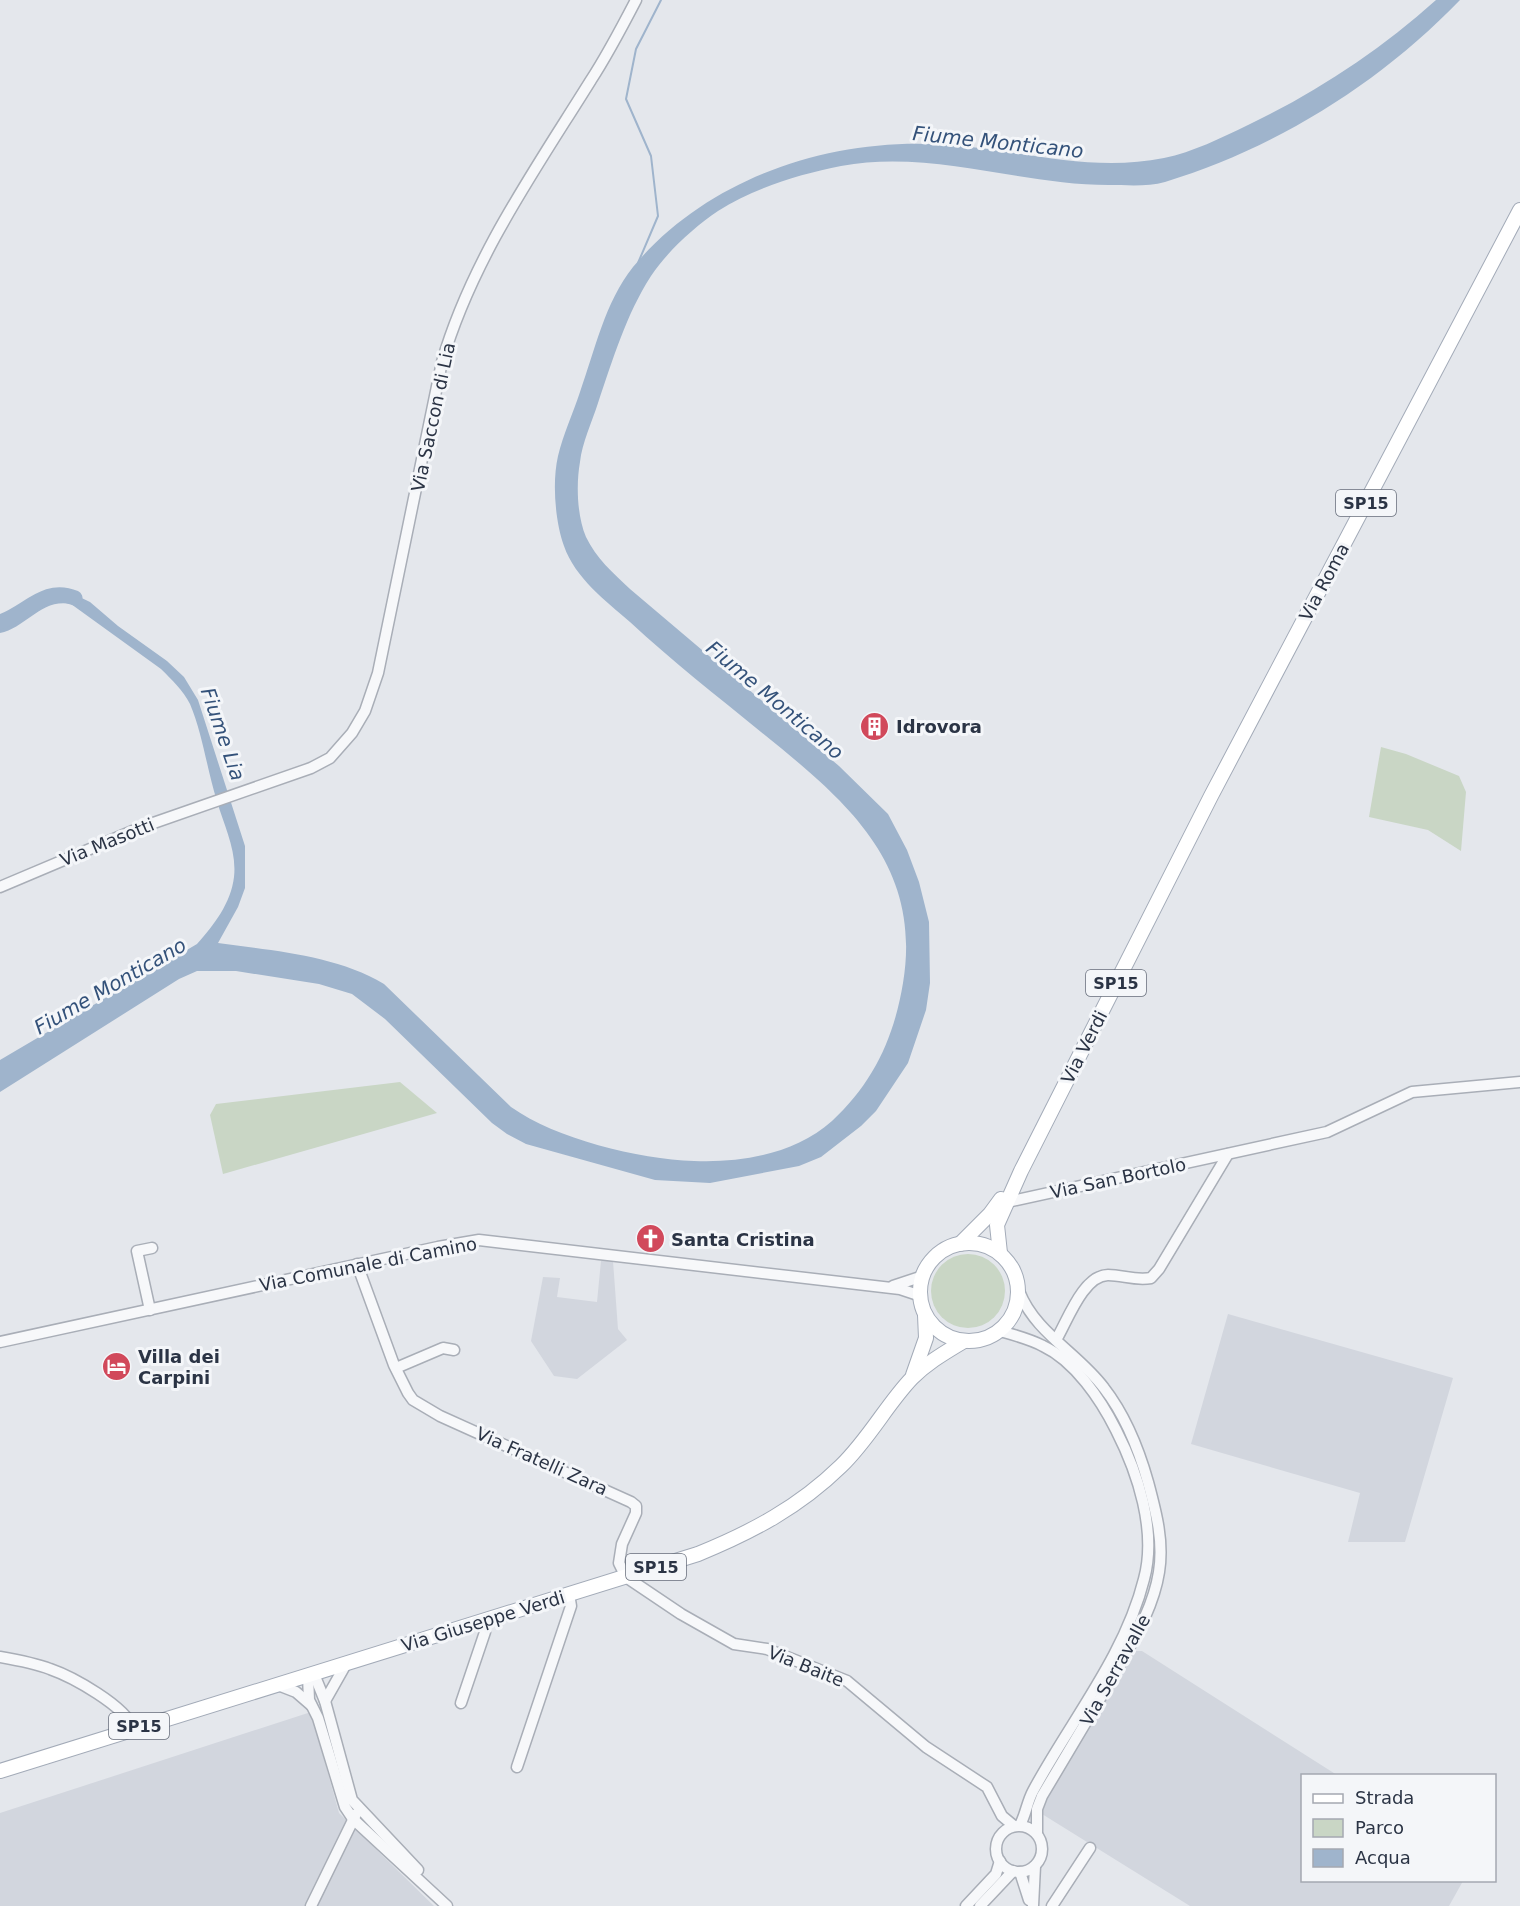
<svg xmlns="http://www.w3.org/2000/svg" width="1520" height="1906" font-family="'DejaVu Sans',sans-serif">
	<rect width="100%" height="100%" fill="#e4e7ec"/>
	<g fill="#d2d6de">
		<path d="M601 1261H613L618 1329 627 1340 577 1379 554 1376 531 1341 543 1277 560 1278 557 1297 597 1302Z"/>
		<path d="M1228 1314 1453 1378 1405 1542H1348L1360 1493 1191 1444Z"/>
		<path d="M1135 1651H1142L1337 1775 1302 1776V1880L1463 1881 1449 1906H1190L1042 1814V1808L1130 1653Z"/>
		<path d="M311 1712 339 1813 434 1906H0V1813Z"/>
	</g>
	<g fill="#c9d6c5">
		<path d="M1381 747 1406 754 1459 776 1466 792 1461 851 1428 830 1369 817Z"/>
		<path d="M400 1082 437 1113 223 1174 210 1115 216 1104Z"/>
		<circle cx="968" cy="1291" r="37"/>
	</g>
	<path fill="#9fb4cc" d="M1436 0H1460C1379 84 1276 148 1165 182 1148 187 1126 185 1109 185 1019 185 931 149 841 166 800 174 754 188 718 211 694 227 667 252 651 276 626 315 613 359 598 403 592 422 582 443 580 462 576 484 577 516 586 537 596 558 613 573 630 589L839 766 888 814 907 850 919 882 929 922 930 983 926 1010 908 1063 876 1111 861 1126 821 1157 799 1166 710 1183 655 1180 526 1144 507 1134 492 1123 385 1019 352 994 319 984 236 971H197L179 979 0 1092V1060L197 944C214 925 231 903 234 877 237 850 224 826 217 801 207 770 203 735 190 704 183 690 172 680 161 669L71 604C41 598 26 628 0 633V624C25 616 41 596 67 591L90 602 118 626 167 661 184 677 198 700 245 846V888L238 907 218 943C274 951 335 955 384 984L511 1107C556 1139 638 1159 694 1161 741 1163 795 1154 832 1121 873 1083 894 1038 903 983 923 863 844 799 761 732 717 696 672 661 630 622 606 601 575 578 564 546 555 521 552 482 558 456 563 435 573 413 580 392 595 350 605 302 633 267 709 176 834 136 949 145 1022 150 1090 173 1164 158 1193 152 1221 138 1248 125 1317 92 1379 51 1436 0Z"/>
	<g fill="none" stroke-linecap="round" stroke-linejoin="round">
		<path stroke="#9fb4cc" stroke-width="2" d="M638 263 658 216 651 156 626 99 636 49 661 0"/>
		<path stroke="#9fb4cc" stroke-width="15" d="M0 622C27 613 45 585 75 598"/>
		<defs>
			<g id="minor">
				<path d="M0 887 142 827 311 768 330 758 352 733 365 711 378 673 442 362C472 259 535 170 591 80 608 54 622 27 636 0"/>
				<path d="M1007 1202 1327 1132 1412 1092 1520 1082"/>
				<path d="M357 1264 394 1365 408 1393 413 1400 440 1416 631 1502 636 1506V1513L622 1544 619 1563 626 1577 681 1614 734 1644 767 1649 847 1681 926 1747 987 1787 1002 1816 1014 1826"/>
				<path d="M893 1286 923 1276"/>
				<path d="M1019 1291C1035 1333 1078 1353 1104 1388 1125 1415 1139 1450 1148 1482 1156 1512 1164 1541 1159 1572 1153 1610 1132 1642 1114 1675 1090 1716 1066 1756 1042 1796L1037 1809V1833"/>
				<path d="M150 1310 137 1251 152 1248"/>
				<path d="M1000 1331C1014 1335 1030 1339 1043 1346 1075 1361 1101 1400 1116 1430 1138 1473 1157 1531 1144 1579 1125 1656 1070 1722 1033 1791 1027 1802 1026 1814 1020 1825"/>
				<path d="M1056 1340C1067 1322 1083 1275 1108 1275 1123 1275 1135 1281 1151 1278L1159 1269 1228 1154"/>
				<path d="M0 1342 438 1247 479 1240 900 1289 921 1296"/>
				<path d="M396 1368 443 1348 454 1350"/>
				<path d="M0 1657C17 1660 34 1663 50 1669 73 1677 125 1706 133 1728"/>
				<path d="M314 1674 325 1701 352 1800 418 1870"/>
				<path d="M308 1676 309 1700 318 1718 345 1807 353 1819 447 1906"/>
				<path d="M278 1685 296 1692 311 1705"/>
				<path d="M325 1701 346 1664"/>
				<path d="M461 1703 485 1632 482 1622"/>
				<path d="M517 1767 571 1606 569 1594"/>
				<circle cx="1019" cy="1849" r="23"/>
				<path d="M1020 1872 1029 1900"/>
				<path d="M311 1906 356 1814"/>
				<path d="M966 1906 996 1874 1000 1861"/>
				<path d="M980 1906 1013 1871"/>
				<path d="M1033 1906 1035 1866"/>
				<path d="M1052 1906 1090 1848"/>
			</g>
			<g id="major">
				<circle cx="969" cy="1292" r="49"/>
				<path d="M960 1244 990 1214 1001 1199"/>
				<path d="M1000 1253 997 1225 1021 1171 1211 796 1520 210"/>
				<path d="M913 1375 926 1338 925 1315"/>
				<path d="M0 1771 698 1554C752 1532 799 1507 841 1466 869 1439 887 1404 912 1378 928 1362 946 1352 964 1341"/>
			</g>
		</defs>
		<use href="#minor" stroke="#a9aeb7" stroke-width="13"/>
		<use href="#major" stroke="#a3abb8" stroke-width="16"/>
		<use href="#minor" stroke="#f7f8fa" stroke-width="10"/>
		<use href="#major" stroke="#fff" stroke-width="14"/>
	</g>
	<defs>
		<symbol id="building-disc" viewBox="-11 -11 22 22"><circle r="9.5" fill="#d1495b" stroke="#f4f6f9"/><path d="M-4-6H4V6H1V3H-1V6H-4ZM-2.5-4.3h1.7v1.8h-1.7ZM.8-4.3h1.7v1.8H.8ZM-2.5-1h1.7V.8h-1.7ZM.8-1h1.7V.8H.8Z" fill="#fff"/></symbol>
		<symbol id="church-disc" viewBox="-11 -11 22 22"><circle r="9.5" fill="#d1495b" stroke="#f4f6f9"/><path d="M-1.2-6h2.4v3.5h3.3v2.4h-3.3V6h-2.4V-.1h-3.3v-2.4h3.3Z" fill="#fff"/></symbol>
		<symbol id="hotel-disc" viewBox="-11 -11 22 22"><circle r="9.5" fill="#d1495b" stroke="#f4f6f9"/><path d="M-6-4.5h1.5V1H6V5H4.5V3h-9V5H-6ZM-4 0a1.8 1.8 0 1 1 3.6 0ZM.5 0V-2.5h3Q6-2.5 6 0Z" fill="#fff"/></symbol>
	</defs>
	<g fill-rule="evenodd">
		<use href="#building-disc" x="858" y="710" width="33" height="33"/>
		<use href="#church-disc" x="634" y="1222" width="33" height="33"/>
		<use href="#hotel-disc" x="100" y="1350" width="33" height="33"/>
	</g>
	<g text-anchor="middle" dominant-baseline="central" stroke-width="6" stroke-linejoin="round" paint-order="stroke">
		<g fill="#f4f6f9" stroke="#676e7b" stroke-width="1.5">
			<rect x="1336" y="490" width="60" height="26" rx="4.5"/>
			<rect x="1086" y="970" width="60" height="26" rx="4.5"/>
			<rect x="626" y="1554" width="60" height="26" rx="4.5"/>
			<rect x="109" y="1713" width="60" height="26" rx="4.5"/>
		</g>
		<g font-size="16" font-weight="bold" fill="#2b3445">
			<text x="1366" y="503">SP15</text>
			<text x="1116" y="983">SP15</text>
			<text x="656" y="1567">SP15</text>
			<text x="139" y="1726">SP15</text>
		</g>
		<g font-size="18" fill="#2b3445" stroke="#f4f6f9">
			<text transform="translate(433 417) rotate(-78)">Via Saccon di Lia</text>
			<text transform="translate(1324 582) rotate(-62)">Via Roma</text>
			<text transform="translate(107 842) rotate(-22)">Via Masotti</text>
			<text transform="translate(1084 1047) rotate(-63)">Via Verdi</text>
			<text transform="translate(1118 1178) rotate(-12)">Via San Bortolo</text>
			<text transform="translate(368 1264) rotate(-11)">Via Comunale di Camino</text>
			<text transform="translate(542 1461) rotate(24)">Via Fratelli Zara</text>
			<text transform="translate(483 1621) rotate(-17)">Via Giuseppe Verdi</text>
			<text transform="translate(806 1666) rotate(22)">Via Baite</text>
			<text transform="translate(1115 1670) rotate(-61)">Via Serravalle</text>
		</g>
		<g font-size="18" font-weight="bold" fill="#2b3445" stroke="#f4f6f9" text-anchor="start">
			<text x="896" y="726">Idrovora</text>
			<text x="671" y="1239">Santa Cristina</text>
			<text x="138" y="1356">Villa dei<tspan x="138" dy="21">Carpini</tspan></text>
		</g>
		<g font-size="20" font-style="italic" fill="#34527a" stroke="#f4f6f9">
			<text transform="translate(998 142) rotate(6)">Fiume Monticano</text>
			<text transform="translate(775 700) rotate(40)">Fiume Monticano</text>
			<text transform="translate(223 734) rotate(71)">Fiume Lia</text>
			<text transform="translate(110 986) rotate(-30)">Fiume Monticano</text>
		</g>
	</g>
	<rect x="1301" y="1774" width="195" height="108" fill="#f4f6f9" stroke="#a4a8b1" stroke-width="1.5"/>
	<rect x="1313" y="1794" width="30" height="9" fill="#ffffff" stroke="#a4a8b1" stroke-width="1.5"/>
	<text x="1355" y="1804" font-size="18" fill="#2b3445">Strada</text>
	<rect x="1313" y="1819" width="30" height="18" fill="#c9d6c5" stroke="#a4a8b1" stroke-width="1.5"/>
	<text x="1355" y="1834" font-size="18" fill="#2b3445">Parco</text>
	<rect x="1313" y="1849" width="30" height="18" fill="#9fb4cc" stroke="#a4a8b1" stroke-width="1.5"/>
	<text x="1355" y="1864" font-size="18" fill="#2b3445">Acqua</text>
</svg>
